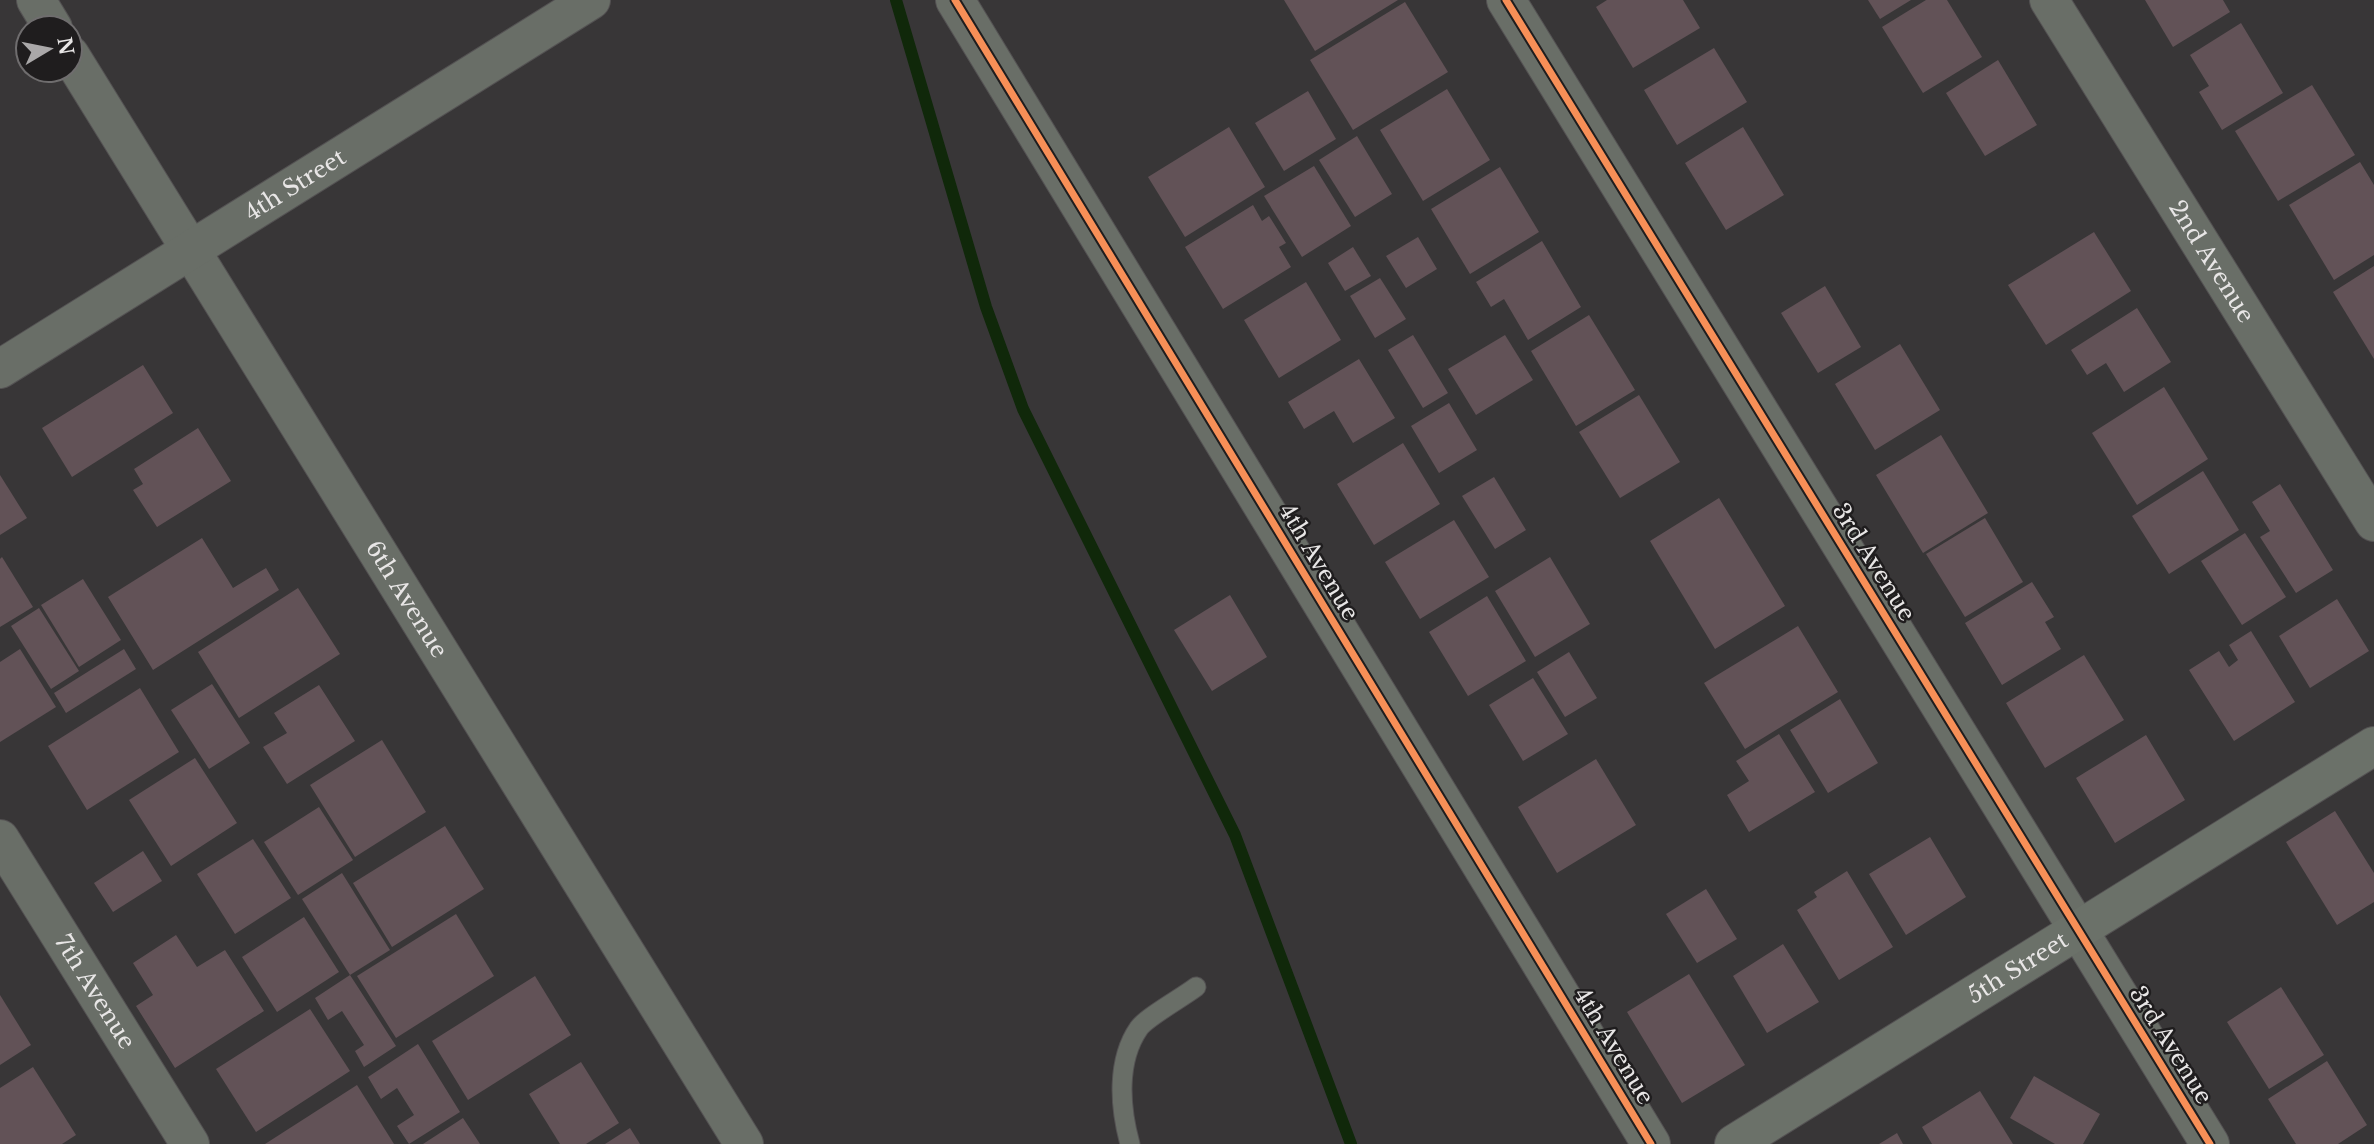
<svg xmlns="http://www.w3.org/2000/svg" width="2374" height="1144" font-family="'Libre Baskerville',serif">
	<rect width="100%" height="100%" fill="#383637"/>
	<g fill="none" stroke-linecap="round" stroke-linejoin="round">
		<path stroke="#10280a" stroke-width="12" d="M896 0 986 307 1023 409 1235 835 1351 1144"/>
	</g>
	<g fill="#625257">
		<path d="M1284 0H1398L1315 51Z"/>
		<path d="M1607 0H1683L1700 28 1633 68 1596 7Z"/>
		<path d="M1868 0H1911L1880 19Z"/>
		<path d="M1926 0H1947L1982 57 1923 93 1882 27Z"/>
		<path d="M2145 0H2223L2230 12 2173 47Z"/>
		<path d="M1405 2 1448 72 1353 130 1310 60Z"/>
		<path d="M2241 23 2283 93 2222 130 2199 92 2209 86 2190 55Z"/>
		<path d="M1714 48 1747 102 1677 145 1644 90Z"/>
		<path d="M1998 60 2037 125 1985 156 1946 93Z"/>
		<path d="M2312 85 2355 155 2278 201 2235 131Z"/>
		<path d="M1447 89 1490 160 1423 201 1380 130Z"/>
		<path d="M1308 91 1336 139 1284 171 1255 123Z"/>
		<path d="M1229 127 1265 187 1185 237 1148 177Z"/>
		<path d="M1743 127 1784 195 1726 230 1685 163Z"/>
		<path d="M1357 136 1392 194 1355 217 1319 160Z"/>
		<path d="M2360 162 2374 185V255L2334 280 2289 205Z"/>
		<path d="M1314 166 1351 226 1302 257 1264 196Z"/>
		<path d="M1500 167 1539 232 1470 274 1431 209Z"/>
		<path d="M1253 205 1262 221 1269 216 1286 243 1279 247 1291 267 1223 309 1185 247Z"/>
		<path d="M2094 232 2131 291 2046 345 2008 285Z"/>
		<path d="M1418 237 1437 269 1406 288 1386 256Z"/>
		<path d="M1542 241 1581 307 1528 340 1504 299 1491 307 1476 282Z"/>
		<path d="M1353 247 1371 276 1345 291 1328 263Z"/>
		<path d="M2374 266V359L2333 292Z"/>
		<path d="M1380 278 1406 319 1375 338 1350 296Z"/>
		<path d="M1306 282 1341 340 1279 378 1244 320Z"/>
		<path d="M1825 286 1861 347 1818 373 1781 313Z"/>
		<path d="M2137 308 2171 362 2124 392 2106 363 2087 375 2071 350Z"/>
		<path d="M1589 315 1635 390 1576 426 1531 351Z"/>
		<path d="M1413 335 1448 393 1423 408 1388 350Z"/>
		<path d="M1505 335 1533 380 1476 415 1448 369Z"/>
		<path d="M1900 344 1940 410 1875 450 1835 384Z"/>
		<path d="M1359 359 1395 418 1353 443 1334 411 1304 429 1288 402Z"/>
		<path d="M143 365 173 413 72 477 42 428Z"/>
		<path d="M2164 387 2208 459 2137 505 2092 433Z"/>
		<path d="M1639 395 1680 462 1620 498 1579 432Z"/>
		<path d="M1449 403 1477 450 1439 473 1411 426Z"/>
		<path d="M198 428 231 481 157 527 133 490 143 484 134 469Z"/>
		<path d="M1941 435 1988 513 1923 553 1876 475Z"/>
		<path d="M1403 443 1440 504 1374 545 1337 484Z"/>
		<path d="M2203 471 2239 530 2169 574 2132 516Z"/>
		<path d="M0 475 27 518 0 535Z"/>
		<path d="M1494 477 1526 530 1495 549 1462 496Z"/>
		<path d="M2280 484 2333 570 2296 593 2260 537 2270 531 2252 502Z"/>
		<path d="M1719 498 1785 606 1715 649 1650 541Z"/>
		<path d="M1985 518 2023 582 1965 617 1926 554Z"/>
		<path d="M1454 520 1489 577 1420 619 1385 562Z"/>
		<path d="M2245 533 2286 597 2242 625 2201 561Z"/>
		<path d="M202 538 233 588 266 568 279 590 153 670 108 597Z"/>
		<path d="M2 557 33 607 0 627V559Z"/>
		<path d="M1550 557 1590 624 1535 657 1495 591Z"/>
		<path d="M83 579 121 640 79 667 41 605Z"/>
		<path d="M2032 582 2054 617 2045 622 2061 649 2002 685 1965 623Z"/>
		<path d="M298 588 340 654 239 718 198 652Z"/>
		<path d="M1230 595 1267 657 1212 691 1174 630Z"/>
		<path d="M1487 596 1526 661 1468 696 1429 632Z"/>
		<path d="M2337 599 2369 651 2310 688 2279 636Z"/>
		<path d="M39 608 79 671 51 689 11 626Z"/>
		<path d="M1798 626 1838 692 1745 749 1704 683Z"/>
		<path d="M2251 631 2295 702 2234 741 2189 670 2219 651 2229 667 2238 660 2229 645Z"/>
		<path d="M20 649 56 707 0 742V662Z"/>
		<path d="M124 649 136 669 66 713 54 693Z"/>
		<path d="M1569 652 1597 698 1565 717 1537 672Z"/>
		<path d="M2084 655 2124 720 2045 768 2006 703Z"/>
		<path d="M1533 678 1568 734 1523 761 1489 705Z"/>
		<path d="M212 684 250 743 209 769 171 710Z"/>
		<path d="M319 685 355 741 287 784 263 747 287 733 274 713Z"/>
		<path d="M140 688 179 752 87 810 48 746Z"/>
		<path d="M1840 699 1878 763 1828 793 1790 730Z"/>
		<path d="M1779 734 1815 792 1749 832 1727 795 1749 781 1736 761Z"/>
		<path d="M2146 735 2185 800 2115 843 2076 778Z"/>
		<path d="M382 740 426 812 355 857 310 785Z"/>
		<path d="M195 758 237 823 171 866 129 800Z"/>
		<path d="M1596 759 1636 825 1557 873 1518 807Z"/>
		<path d="M319 807 353 860 298 895 264 842Z"/>
		<path d="M2335 811 2374 873V902L2337 925 2286 842Z"/>
		<path d="M445 826 484 889 392 947 353 883Z"/>
		<path d="M1930 837 1966 897 1906 935 1869 874Z"/>
		<path d="M253 839 291 898 235 934 197 874Z"/>
		<path d="M143 851 162 881 113 912 94 883Z"/>
		<path d="M1847 871 1893 947 1839 980 1797 910 1817 897 1814 892Z"/>
		<path d="M342 873 390 950 350 975 302 899Z"/>
		<path d="M1706 889 1737 939 1697 963 1666 914Z"/>
		<path d="M456 914 494 976 396 1038 357 976Z"/>
		<path d="M304 917 339 972 277 1012 242 957Z"/>
		<path d="M176 935 197 967 225 950 264 1011 175 1068 136 1006 153 995 133 963Z"/>
		<path d="M1783 944 1819 1002 1767 1033 1733 976Z"/>
		<path d="M1689 974 1745 1065 1682 1103 1627 1012Z"/>
		<path d="M350 975 396 1046 364 1067 355 1051 364 1045 342 1011 328 1020 315 998Z"/>
		<path d="M535 976 571 1035 468 1100 432 1041Z"/>
		<path d="M2281 987 2324 1055 2269 1089 2227 1022Z"/>
		<path d="M0 995 31 1045 0 1065Z"/>
		<path d="M310 1009 350 1071 256 1132 216 1069Z"/>
		<path d="M418 1044 460 1112 409 1144 397 1126 414 1115 397 1088 381 1099 368 1077Z"/>
		<path d="M2327 1061 2367 1125 2338 1144H2296L2268 1099Z"/>
		<path d="M581 1062 619 1123 586 1144H560L529 1094Z"/>
		<path d="M33 1067 76 1135 62 1144H0V1088Z"/>
		<path d="M2034 1076 2100 1114 2083 1144H2055L2010 1118Z"/>
		<path d="M357 1085 394 1144H265Z"/>
		<path d="M1980 1091 2013 1144H1932L1922 1127Z"/>
		<path d="M463 1118 480 1144H423Z"/>
		<path d="M630 1128 640 1144H605Z"/>
		<path d="M1897 1133 1903 1144H1879Z"/>
	</g>
	<g fill="none" stroke-linecap="round" stroke-linejoin="round">
		<defs>
			<path id="lane" d="M1130 1144C1120 1108 1116 1061 1139 1028 1147 1017 1183 997 1196 987"/>
			<g id="street">
				<path d="M36 0 53 28"/>
				<path d="M955 0 1651 1144"/>
				<path d="M1506 0 2210 1144"/>
				<path id="s1" d="M2049 0 2374 522"/>
				<path id="s2" d="M70 55 744 1144"/>
				<path id="s3" d="M0 369 591 0"/>
				<path id="s4" d="M0 839 190 1144"/>
			</g>
			<g id="secondary">
				<path id="s5" d="M1734 1144 2374 746"/>
			</g>
		</defs>
		<use href="#lane" stroke="#545253" stroke-width="21"/>
		<use href="#street" stroke="#545253" stroke-width="40"/>
		<use href="#secondary" stroke="#545253" stroke-width="40"/>
		<use href="#lane" stroke="#696e67" stroke-width="19"/>
		<use href="#street" stroke="#696e67" stroke-width="38"/>
		<use href="#secondary" stroke="#6b7169" stroke-width="38"/>
		<defs>
			<g id="cycleway">
				<path d="M955 0 1651 1144"/>
				<path d="M1506 0 2210 1144"/>
			</g>
		</defs>
		<use href="#cycleway" stroke="#1f1d1e" stroke-width="11"/>
		<use href="#cycleway" stroke="#f78f57" stroke-width="7"/>
	</g>
	<g text-anchor="middle" dominant-baseline="central" stroke-width="5" stroke-linejoin="round" paint-order="stroke">
		<g font-size="23" fill="#e8e6e6" stroke="#1f1d1e">
			<text stroke="none"><textPath href="#s3" startOffset="348">4th Street</textPath></text>
			<text stroke="none"><textPath href="#s1" startOffset="308">2nd Avenue</textPath></text>
			<text transform="translate(1319 562) rotate(59)">4th Avenue</text>
			<text transform="translate(1874 562) rotate(58)">3rd Avenue</text>
			<text stroke="none"><textPath href="#s2" startOffset="640">6th Avenue</textPath></text>
			<text stroke="none"><textPath href="#s5" startOffset="334">5th Street</textPath></text>
			<text stroke="none"><textPath href="#s4" startOffset="180">7th Avenue</textPath></text>
			<text transform="translate(2171 1045) rotate(58)">3rd Avenue</text>
			<text transform="translate(1614 1046) rotate(59)">4th Avenue</text>
		</g>
	</g>
	<g transform="translate(49 49) rotate(80)"><circle r="33" fill="#1f1d1e" stroke="#6f6d6e" stroke-width="2"/>
	<path d="M0-5L12 26L0 18L-12 26Z" fill="#aaa8a9"/>
	<text y="-10" font-size="19" font-weight="bold" text-anchor="middle" fill="#e8e6e6">N</text>
	</g>
</svg>
